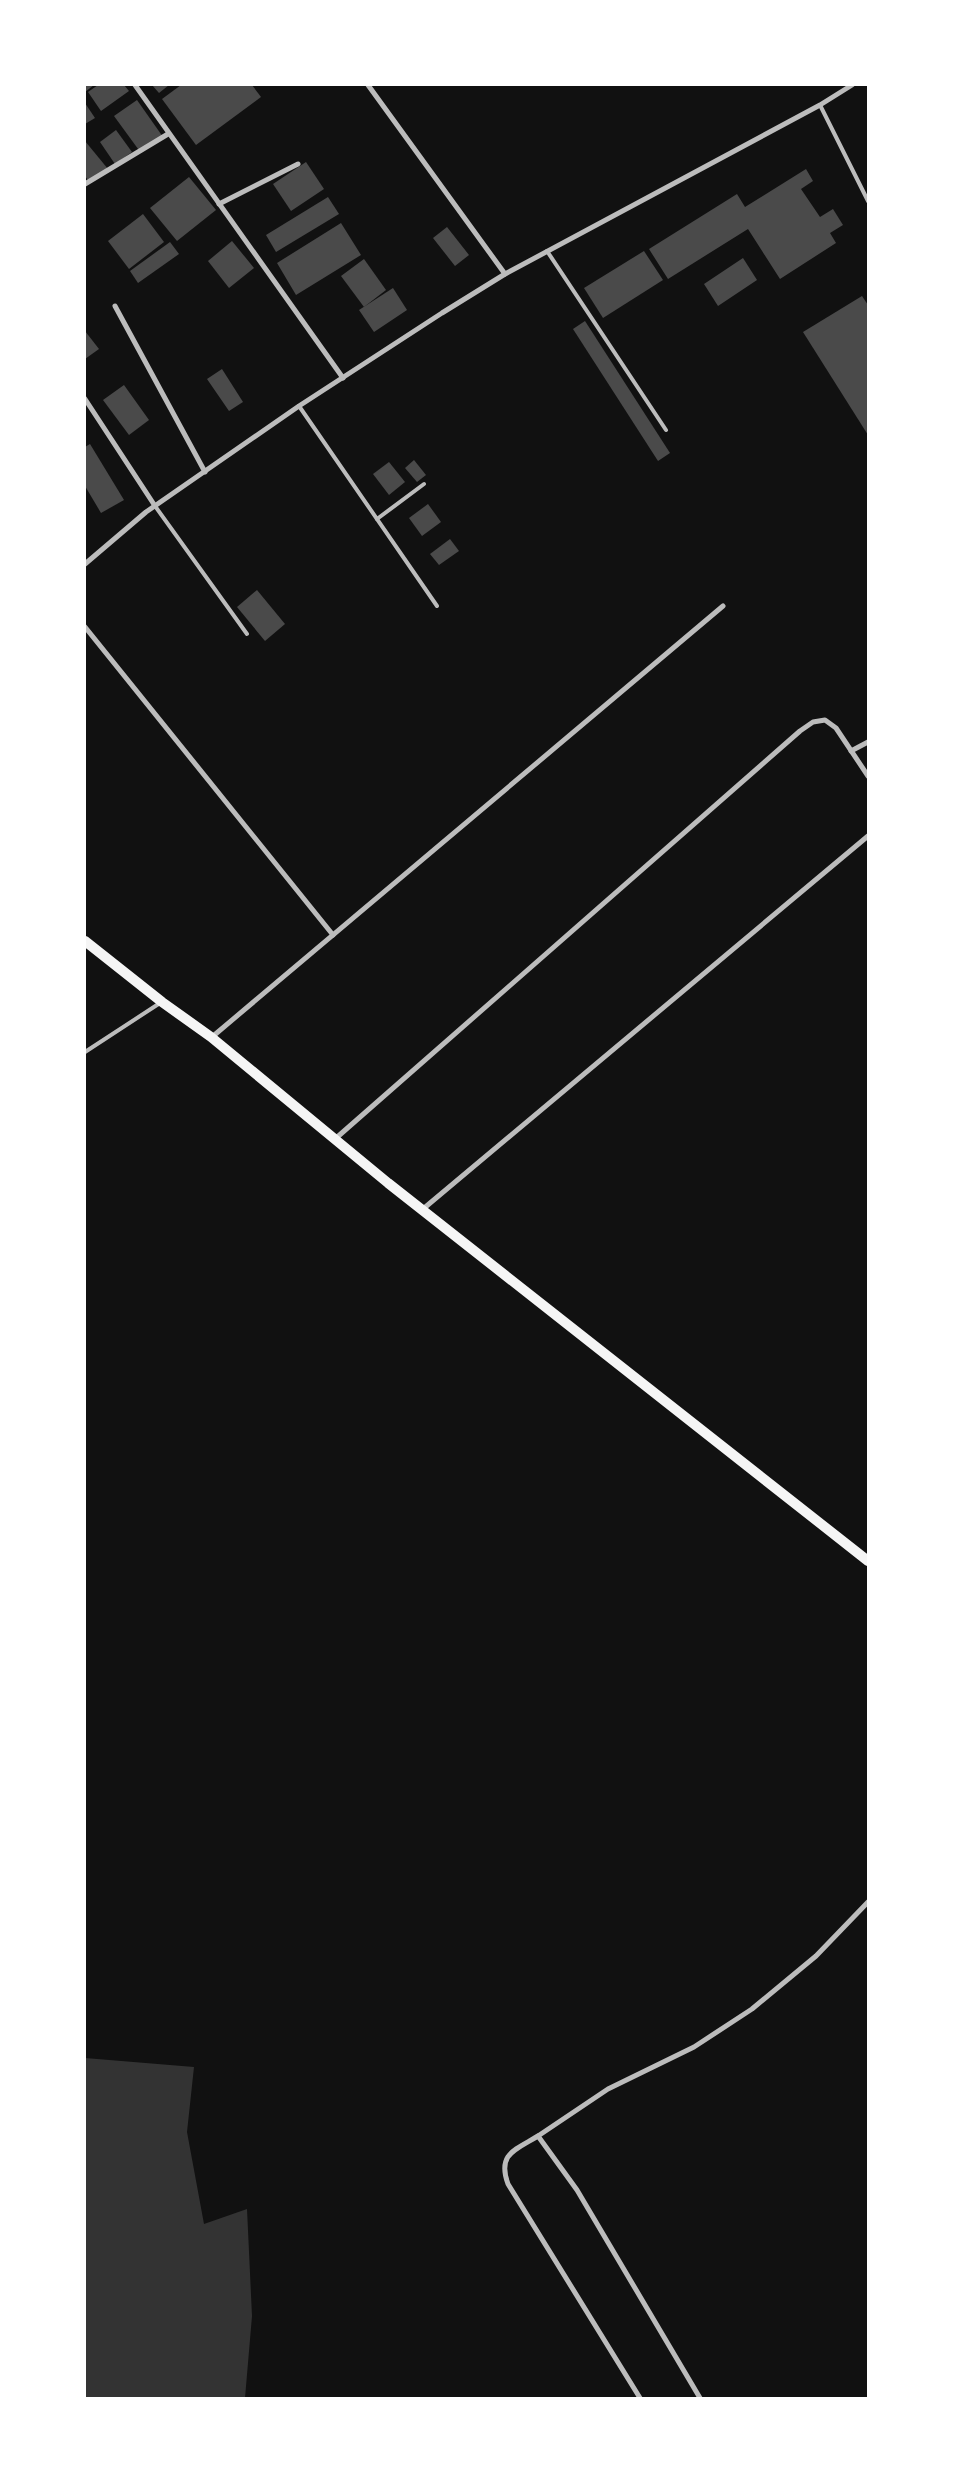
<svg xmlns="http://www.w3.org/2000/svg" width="953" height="2483" font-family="'PT Sans',sans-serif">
	<rect width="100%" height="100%" fill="#111"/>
	<path fill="#333" d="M85 2058 194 2067 187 2132 204 2224 247 2209 252 2316 245 2398H85Z"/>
	<g fill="#4a4a4a">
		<path d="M85 85H94L85 92Z"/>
		<path d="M98 85H124L129 91 101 111 88 92Z"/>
		<path d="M152 85H169L159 93Z"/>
		<path d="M181 85H252L261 97 196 145 162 99Z"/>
		<path d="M137 100 163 137 141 153 114 116Z"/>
		<path d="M85 103 95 118 85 124Z"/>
		<path d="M116 130 132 152 115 164 100 142Z"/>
		<path d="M85 141 108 169 90 183 85 176Z"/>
		<path d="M306 162 324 189 291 211 273 184Z"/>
		<path d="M806 169 813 181 801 189 820 217 833 209 843 225 830 233 836 243 780 279 748 229 668 279 649 249 737 194 745 207Z"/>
		<path d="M189 177 216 210 177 241 150 208Z"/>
		<path d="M328 197 339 214 276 252 266 235Z"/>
		<path d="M143 214 164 242 129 269 108 241Z"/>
		<path d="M341 223 361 255 296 295 277 263Z"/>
		<path d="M447 227 469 255 455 266 433 238Z"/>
		<path d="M232 241 254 268 229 288 208 261Z"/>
		<path d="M170 242 179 254 138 283 130 271Z"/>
		<path d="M644 251 663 280 603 318 584 288Z"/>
		<path d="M743 258 757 280 718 306 704 284Z"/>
		<path d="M364 259 386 290 364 307 341 276Z"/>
		<path d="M393 288 407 310 374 332 359 310Z"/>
		<path d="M862 296 868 305V435L803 332Z"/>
		<path d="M585 321 670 453 658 461 573 329Z"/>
		<path d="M85 331 99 349 85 359Z"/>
		<path d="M222 369 243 402 229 411 207 379Z"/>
		<path d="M124 385 149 420 129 435 103 400Z"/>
		<path d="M90 444 124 500 101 513 85 486V447Z"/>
		<path d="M414 460 426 475 417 482 405 468Z"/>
		<path d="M389 462 405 482 389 495 373 474Z"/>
		<path d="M428 504 441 522 422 536 409 518Z"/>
		<path d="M450 539 459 551 439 565 430 554Z"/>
		<path d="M257 590 285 624 265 641 237 607Z"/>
	</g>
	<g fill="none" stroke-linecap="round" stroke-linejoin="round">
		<g stroke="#bcbcbc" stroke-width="4">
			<path d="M820 105 868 201"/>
			<path d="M547 251 666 430"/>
			<path d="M299 406 437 606"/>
			<path d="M155 506 247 634"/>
			<path d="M377 519 424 484"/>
			<path d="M85 1052 160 1003"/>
		</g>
		<g stroke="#bcbcbc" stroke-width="5">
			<path d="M135 85 343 378"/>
			<path d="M368 85 505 274"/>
			<path d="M85 184 168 134"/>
			<path d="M219 204 298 164"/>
			<path d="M115 306 205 472"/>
			<path d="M85 399 155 506"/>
			<path d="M85 564 146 512 299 406 442 313 505 274 820 105 852 85"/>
			<path d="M85 627 333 935"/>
			<path d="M851 751 868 742"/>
			<path d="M212 1037 723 606"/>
			<path d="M335 1139 800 731 813 722 825 720 836 728 868 776"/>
			<path d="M423 1209 868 836"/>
			<path d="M538 2136C515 2150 497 2154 508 2184L640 2398"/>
			<path d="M700 2398 577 2190 538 2136 608 2089 694 2047 752 2009 816 1956 868 1902"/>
		</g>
		<path stroke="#f5f5f5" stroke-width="10" d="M85 941 162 1002 211 1037 388 1183 868 1561"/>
	</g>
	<rect width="953" height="2483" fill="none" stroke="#ffffff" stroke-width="172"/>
</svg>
